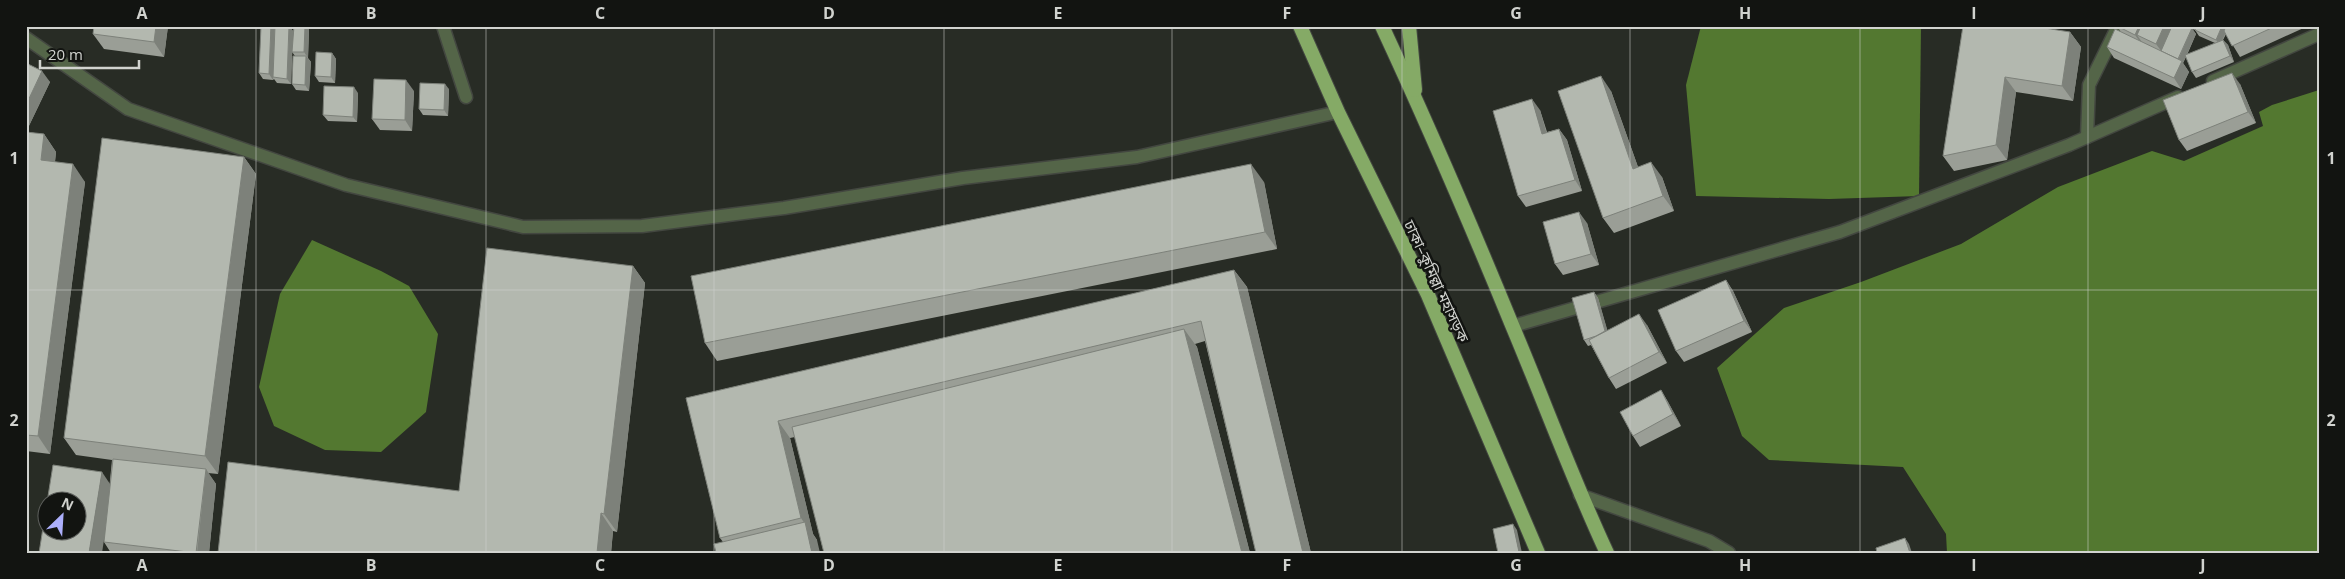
<svg xmlns="http://www.w3.org/2000/svg" width="2345" height="579" font-family="'Open Sans','Noto Sans Bengali',sans-serif">
	<rect width="100%" height="100%" fill="#282c25"/>
	<g fill="#537830">
		<path d="M1701 26H1921L1919 196 1829 199 1696 196 1686 85Z"/>
		<path d="M2319 90V553H1947L1946 534 1903 467 1769 460 1742 436 1717 368 1784 308 1861 282 1961 244 2058 187 2152 151 2184 161 2263 126 2259 112 2272 105Z"/>
		<path d="M312 240 381 271 409 286 438 334 426 412 381 452 325 450 274 426 259 387 280 294Z"/>
	</g>
	<g fill="none" stroke-linecap="round" stroke-linejoin="round">
		<defs>
			<g id="service">
				<path d="M443 26 466 97"/>
				<path d="M1580 495 1709 541 1729 553"/>
			</g>
			<g id="minor">
				<path d="M26 38 128 109 346 185 523 227 642 226 784 208 963 178 1137 157 1338 112"/>
				<path d="M2213 81 2319 34"/>
				<path d="M2087 137 2089 85 2118 26"/>
				<path d="M1513 326 1840 232 2069 145 2178 97"/>
			</g>
			<g id="trunk">
				<path d="M1300 26 1338 112 1428 295 1538 553"/>
				<path d="M1382 26C1428 125 1471 225 1512 325 1544 401 1572 478 1607 553"/>
				<path d="M1409 26 1415 90"/>
			</g>
		</defs>
		<use href="#service" stroke="#434740" stroke-width="15"/>
		<use href="#minor" stroke="#434740" stroke-width="15"/>
		<use href="#trunk" stroke="#434740" stroke-width="16"/>
		<use href="#service" stroke="#546548" stroke-width="12"/>
		<use href="#minor" stroke="#546548" stroke-width="12"/>
		<use href="#trunk" stroke="#85aa66" stroke-width="14"/>
	</g>
	<g fill="#9a9e96" fill-rule="evenodd">
		<path d="M94 26H168L164 57 104 49 93 34Z"/>
		<path d="M273 26 274 29 275 26H289L293 31 291 84 277 83 274 79 273 80 263 79 259 73Z"/>
		<path d="M294 26H307L309 30 308 58 311 62 309 91 296 90 292 84 295 56 292 52Z"/>
		<path d="M1963 26 2070 32 2081 47 2073 101 2016 92 2007 160 1954 171 1943 156Z"/>
		<path d="M2117 26H2308L2240 57 2226 34 2223 40 2228 45 2234 62 2196 78 2192 72 2186 57 2183 63 2189 72 2181 89 2114 58 2107 47 2121 32ZM2192 29 2195 30 2199 36 2215 43 2187 55 2196 34Z"/>
		<path d="M332 53 336 59 335 83 319 82 315 76Z"/>
		<path d="M26 63 50 82 26 132 44 134 56 152 55 162 85 182 50 454 26 451Z"/>
		<path d="M2240 84 2256 123 2187 151 2179 140Z"/>
		<path d="M449 89 448 116 423 115 419 109Z"/>
		<path d="M414 91 412 131 380 130 372 119Z"/>
		<path d="M1611 91 1638 167 1662 177 1674 211 1614 233 1603 218Z"/>
		<path d="M358 93 357 122 328 121 323 115Z"/>
		<path d="M1540 110 1547 132 1559 129 1567 140 1582 191 1526 207 1518 196Z"/>
		<path d="M244 157 256 174 218 474 208 473 216 484 209 553H111L104 542 112 460 76 455 64 438Z"/>
		<path d="M1264 182 1277 249 717 361 705 343Z"/>
		<path d="M1587 223 1599 265 1563 275 1555 264Z"/>
		<path d="M633 266 645 283 617 532 613 531 611 553H218L459 491Z"/>
		<path d="M1234 270 1247 287 1311 553H1256L1205 341 1195 344 1197 347 1250 553H824L795 437 790 438 813 534 817 540 723 542 720 538 686 398Z"/>
		<path d="M1726 280 1733 291 1752 332 1684 362 1676 351Z"/>
		<path d="M1594 292 1598 298 1607 330 1647 325 1667 363 1616 389 1609 378 1591 345 1588 346 1584 340Z"/>
		<path d="M1661 390 1668 402 1681 426 1640 447 1633 436Z"/>
	</g>
	<g fill="#7d817a">
		<path d="M156 26H168L164 57 154 42Z"/>
		<path d="M271 26H273L276 30 273 80 269 74Z"/>
		<path d="M289 26 293 31 291 84 287 79Z"/>
		<path d="M305 26H307L309 30 308 58 304 52Z"/>
		<path d="M2139 26H2152L2137 35 2144 45 2143 46 2135 35Z"/>
		<path d="M2164 26H2177L2162 52 2156 44Z"/>
		<path d="M2222 26H2229L2220 45 2216 40Z"/>
		<path d="M2192 28 2196 34 2183 63 2189 72 2181 89 2174 78 2178 60Z"/>
		<path d="M2070 32 2081 47 2073 101 2062 86Z"/>
		<path d="M2223 40 2228 45 2234 62 2230 56Z"/>
		<path d="M332 53 336 59 335 83 331 77Z"/>
		<path d="M306 56 311 62 309 91 305 85Z"/>
		<path d="M42 71 50 82 26 132V105Z"/>
		<path d="M2232 73 2240 84 2256 123 2248 112Z"/>
		<path d="M1601 76 1611 91 1644 184 1633 169Z"/>
		<path d="M2005 77 2016 92 2007 160 1996 145Z"/>
		<path d="M406 80 414 91 412 131 405 120Z"/>
		<path d="M445 84 449 89 448 116 444 110Z"/>
		<path d="M354 87 358 93 357 122 353 117Z"/>
		<path d="M1532 99 1540 110 1550 145 1542 134Z"/>
		<path d="M1559 129 1567 140 1582 191 1575 180Z"/>
		<path d="M44 134 56 152 53 178 41 160Z"/>
		<path d="M244 157 256 174 218 474 205 456Z"/>
		<path d="M1651 162 1662 177 1674 211 1663 196Z"/>
		<path d="M73 164 85 182 50 454 38 436Z"/>
		<path d="M1251 164 1264 182 1277 249 1265 232Z"/>
		<path d="M1579 212 1587 223 1599 265 1591 254Z"/>
		<path d="M633 266 645 283 617 532 604 514Z"/>
		<path d="M1234 270 1247 287 1311 553H1303Z"/>
		<path d="M1726 280 1733 291 1752 332 1744 321Z"/>
		<path d="M1594 292 1598 298 1610 339 1606 334Z"/>
		<path d="M1639 314 1647 325 1667 363 1659 352Z"/>
		<path d="M1184 329 1197 347 1250 553H1242Z"/>
		<path d="M1661 390 1668 402 1681 426 1673 414Z"/>
		<path d="M778 421 790 438 813 534 817 540 820 553H812L805 524 801 518Z"/>
		<path d="M206 469 216 484 209 553H197Z"/>
		<path d="M102 472 112 487 102 553H89Z"/>
		<path d="M601 513 613 531 611 553H597Z"/>
		<path d="M1513 524 1517 530 1522 553H1520L1519 552Z"/>
		<path d="M1905 538 1909 544 1912 553H1910Z"/>
	</g>
	<g fill="#b3b8af" stroke="#7d817a" fill-rule="evenodd">
		<path d="M94 26H156L154 42 93 34Z"/>
		<path d="M261 26H271L269 74 259 73Z"/>
		<path d="M275 26H289L287 79 273 77Z"/>
		<path d="M294 26H305L304 52H292Z"/>
		<path d="M1963 26H2032L2070 32 2062 86 2005 77 1996 145 1943 156Z"/>
		<path d="M2117 26H2139L2135 35Z"/>
		<path d="M2141 26H2164L2156 44 2137 35Z"/>
		<path d="M2172 26H2187L2192 28 2178 59 2161 51Z"/>
		<path d="M2196 26H2222L2216 40 2195 30Z"/>
		<path d="M2226 26H2276L2232 46 2224 31Z"/>
		<path d="M2115 29 2182 61 2174 78 2107 47Z"/>
		<path d="M2223 40 2230 56 2192 72 2185 55Z"/>
		<path d="M316 52 332 53 331 77 315 76Z"/>
		<path d="M293 56H306L305 85 292 84Z"/>
		<path d="M26 63 42 71 26 105Z"/>
		<path d="M2232 73 2248 112 2179 140 2163 100Z"/>
		<path d="M1601 76 1633 169 1651 162 1663 196 1603 218 1558 91Z"/>
		<path d="M374 79 406 80 405 120 372 119Z"/>
		<path d="M420 83 445 84 444 110 419 109Z"/>
		<path d="M324 86 354 87 353 117 323 115Z"/>
		<path d="M1532 99 1542 134 1559 129 1575 180 1518 196 1493 111Z"/>
		<path d="M26 132 44 134 41 160 73 164 38 436 26 435Z"/>
		<path d="M102 138 244 157 205 456 64 438Z"/>
		<path d="M1251 164 1265 232 705 343 691 276Z"/>
		<path d="M1579 212 1591 254 1555 264 1543 222Z"/>
		<path d="M487 248 633 266 604 514 601 513 597 553H218L228 462 459 491Z"/>
		<path d="M1234 270 1303 553H1256L1201 321 778 421 801 518 720 538 686 398Z"/>
		<path d="M1726 280 1744 321 1676 351 1658 310Z"/>
		<path d="M1594 292 1605 331 1596 336 1584 340 1572 298Z"/>
		<path d="M1639 314 1659 352 1609 378 1589 340Z"/>
		<path d="M1184 329 1242 553H824L792 427Z"/>
		<path d="M1661 390 1673 414 1633 436 1620 412Z"/>
		<path d="M113 459 206 469 196 553 104 542Z"/>
		<path d="M53 465 102 472 89 553H39ZM48 502H78V532H48Z"/>
		<path d="M805 522 812 553H716L714 544Z"/>
		<path d="M1513 524 1519 552 1514 553H1498L1493 529Z"/>
		<path d="M1905 538 1910 553H1877L1876 548Z"/>
	</g>
	<path fill="none" stroke="#d1d3cf" stroke-width="1" stroke-opacity="0.55" d="M256 26V553M486 26V553M714 26V553M944 26V553M1172 26V553M1402 26V553M1630 26V553M1860 26V553M2088 26V553M26 290H2319"/>
	<g text-anchor="middle" dominant-baseline="central" stroke-width="5" stroke-linejoin="round" paint-order="stroke">
		<g font-size="15" fill="#d1d3cf" stroke="#121411">
			<text transform="translate(1437 281) rotate(65)">ঢাকা–কুমিল্লা মহাসড়ক</text>
		</g>
	</g>
	<rect width="2345" height="579" fill="none" stroke="#121411" stroke-width="55"/>
	<g transform="translate(62 516) rotate(25)"><circle r="24" fill="#121411" stroke="#5e605d"/>
	<path d="M0-4L9 19L0 12L-9 19Z" fill="#acaffb"/>
	<text y="-8" font-size="14" font-weight="bold" text-anchor="middle" fill="#d1d3cf">N</text>
	</g>
	<path d="M40 60v8h99v-8" fill="none" stroke="#d1d3cf" stroke-width="2.5"/>
	<text x="48" y="60" font-size="15" fill="#d1d3cf" stroke="#121411" stroke-width="4" paint-order="stroke">20 m</text>
	<rect x="28" y="28" width="2290" height="524" fill="none" stroke="#d1d3cf" stroke-width="2"/>
	<g font-size="16" text-anchor="middle" font-weight="bold" fill="#d1d3cf">
		<text x="142" y="19">A</text>
		<text x="371" y="19">B</text>
		<text x="600" y="19">C</text>
		<text x="829" y="19">D</text>
		<text x="1058" y="19">E</text>
		<text x="1287" y="19">F</text>
		<text x="1516" y="19">G</text>
		<text x="1745" y="19">H</text>
		<text x="1974" y="19">I</text>
		<text x="2203" y="19">J</text>
		<text x="14" y="164">1</text>
		<text x="2331" y="164">1</text>
		<text x="14" y="426">2</text>
		<text x="2331" y="426">2</text>
		<text x="142" y="571">A</text>
		<text x="371" y="571">B</text>
		<text x="600" y="571">C</text>
		<text x="829" y="571">D</text>
		<text x="1058" y="571">E</text>
		<text x="1287" y="571">F</text>
		<text x="1516" y="571">G</text>
		<text x="1745" y="571">H</text>
		<text x="1974" y="571">I</text>
		<text x="2203" y="571">J</text>
	</g>
</svg>
